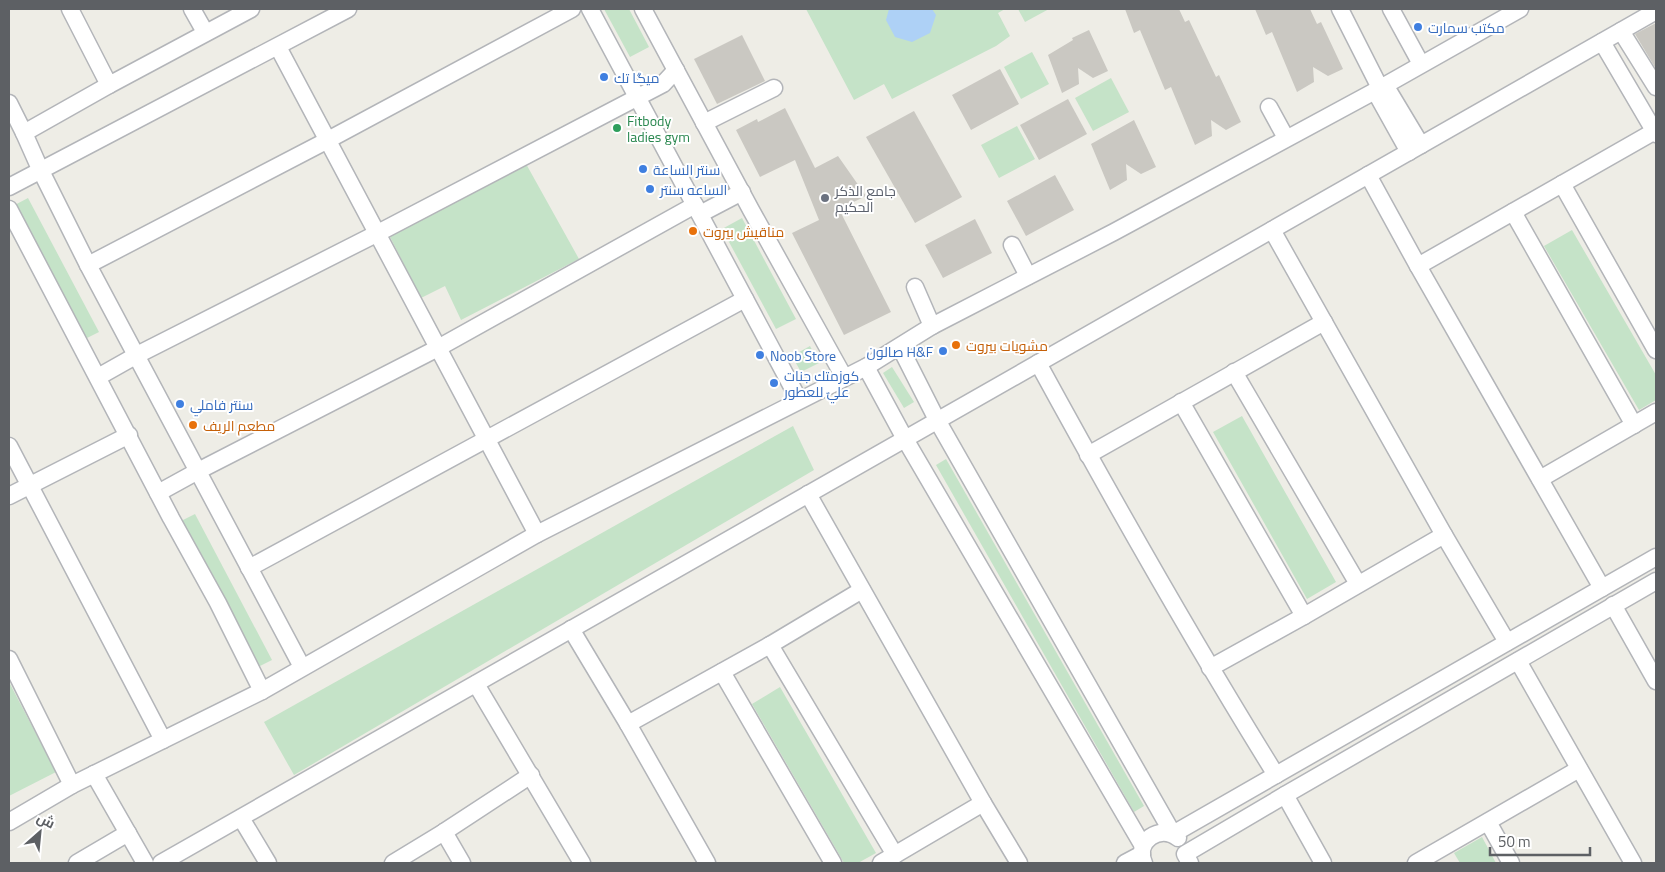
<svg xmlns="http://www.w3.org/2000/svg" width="1665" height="872" font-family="'Titillium Web',Cairo,sans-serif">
	<rect width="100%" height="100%" fill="#eeede6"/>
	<g fill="#c5e3c8">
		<path d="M604 9H629L649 47 630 57Z"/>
		<path d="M806 9H1005L998 13 1010 36 996 46 892 99 884 84 854 100Z"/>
		<path d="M1018 9H1049L1025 22Z"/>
		<path d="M1032 52 1049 84 1021 99 1004 67Z"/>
		<path d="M1111 78 1129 112 1093 131 1075 98Z"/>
		<path d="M1017 126 1035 159 999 178 981 145Z"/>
		<path d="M525 162 579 259 461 320 445 286 421 298 387 231Z"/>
		<path d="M28 198 99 332 79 342 9 208Z"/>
		<path d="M742 218 796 319 776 329 722 229Z"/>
		<path d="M1572 230 1656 375V400L1639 410 1544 246Z"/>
		<path d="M810 346 819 363 801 372 792 356Z"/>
		<path d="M892 367 914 402 904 408 883 373Z"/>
		<path d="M1242 416 1336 582 1307 599 1213 432Z"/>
		<path d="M793 426 814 470 294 775 264 722Z"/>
		<path d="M946 459 1144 806 1134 812 936 465Z"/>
		<path d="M195 514 272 660 254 669 177 523Z"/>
		<path d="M9 682 56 772 9 796Z"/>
		<path d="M780 687 876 853 858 863H844L752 704Z"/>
		<path d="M1482 837 1496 863H1460L1454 853Z"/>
	</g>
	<path fill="#aed1f6" d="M889 9H932L936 15 930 33 912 42 895 37 886 20Z"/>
	<g fill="#cac8c2">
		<path d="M1125 9H1179L1185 22 1189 20 1216 77 1219 75 1241 122 1226 130 1211 120 1212 136 1195 145 1171 87 1165 90 1140 30 1134 33Z"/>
		<path d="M1255 9H1310L1317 24 1321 22 1343 69 1328 76 1313 67 1314 82 1297 92 1272 32 1266 35Z"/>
		<path d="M1656 23V69L1635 34Z"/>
		<path d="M1089 30 1108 71 1093 78 1078 68 1079 84 1062 93 1048 55 1073 40 1072 38Z"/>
		<path d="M742 35 765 81 717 104 694 59Z"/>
		<path d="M1000 69 1019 104 971 130 952 95Z"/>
		<path d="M1068 99 1087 134 1039 160 1020 125Z"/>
		<path d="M785 108 815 168 838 156 866 196 839 209 891 312 844 335 792 233 819 220 795 160 760 177 736 130 757 119 758 122Z"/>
		<path d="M914 111 962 197 915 223 866 137Z"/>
		<path d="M1134 120 1156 167 1141 174 1126 164 1127 180 1110 190 1091 144Z"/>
		<path d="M1055 175 1074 210 1026 236 1007 201Z"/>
		<path d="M975 219 992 253 943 278 925 245Z"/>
	</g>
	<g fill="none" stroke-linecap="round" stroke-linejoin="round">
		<defs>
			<g id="minor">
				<path d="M70 9 109 85 251 9"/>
				<path d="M192 9 205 32"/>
				<path d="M590 9 799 400"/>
				<path d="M643 9 751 210 844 377"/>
				<path d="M1340 9 1380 88"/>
				<path d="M1391 9 1421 64"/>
				<path d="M1621 31 1656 87"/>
				<path d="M1602 42 1656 134"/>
				<path d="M278 47 537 534"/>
				<path d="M1385 85 1421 145"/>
				<path d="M1375 91 1409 152"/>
				<path d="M9 103 24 133 109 85"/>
				<path d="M1269 107 1286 138"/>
				<path d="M704 123 774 88"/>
				<path d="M24 133 40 169 88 265 302 667"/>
				<path d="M1368 175 1418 266 1602 588"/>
				<path d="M1562 184 1656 350"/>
				<path d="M9 187 348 9"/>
				<path d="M9 209 171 518 218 603 262 691"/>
				<path d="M1513 212 1634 425"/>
				<path d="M700 214 742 192"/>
				<path d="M1272 230 1444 535 1507 642"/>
				<path d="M1012 245 1028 276"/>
				<path d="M88 265 328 140 572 9"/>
				<path d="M1418 266 1655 131"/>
				<path d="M915 287 932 326"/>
				<path d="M900 347 937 420 1173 834 1656 557"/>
				<path d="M1038 363C1114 502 1192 640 1276 775"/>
				<path d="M866 367 905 439 1143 846"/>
				<path d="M1234 372 1358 584"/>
				<path d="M98 377 137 355 378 233 663 84 676 70"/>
				<path d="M1181 402 1304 616"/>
				<path d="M9 446 163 740"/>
				<path d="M1088 455 1324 322"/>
				<path d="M1540 479 1656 412"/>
				<path d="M158 493 198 471 438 348 695 205"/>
				<path d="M808 494 983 803 1019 863"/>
				<path d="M9 496 129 435"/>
				<path d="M249 568 745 299"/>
				<path d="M1613 605 1656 681"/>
				<path d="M571 629 628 724 707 863"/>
				<path d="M770 645 895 855"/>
				<path d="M9 659 72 785"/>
				<path d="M1518 661 1633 863"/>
				<path d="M1210 668 1304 616 1444 535"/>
				<path d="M722 672 833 863"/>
				<path d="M476 684 582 863"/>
				<path d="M628 724 770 645 862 590"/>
				<path d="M94 774 145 863"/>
				<path d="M1285 795 1323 863"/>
				<path d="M241 818 268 863"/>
				<path d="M9 822 72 785 262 691 537 534 866 367 932 326 1114 232 1375 91 1520 9"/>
				<path d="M1488 822 1511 863"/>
				<path d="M444 832 462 863"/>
				<path d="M77 863 128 833"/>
				<path d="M161 863 1656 11"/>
				<path d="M393 863 444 832 531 775"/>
				<path d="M881 863 983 803"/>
				<path d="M1125 863 1142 854"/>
				<path d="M1144 863C1134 842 1160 823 1178 838"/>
				<path d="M1190 863 1185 854 1285 795 1656 581"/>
				<path d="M1416 863 1579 769"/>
			</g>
		</defs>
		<use href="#minor" stroke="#b3b5b9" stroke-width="19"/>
		<use href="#minor" stroke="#fff" stroke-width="16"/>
	</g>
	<g fill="#3f7fe0" stroke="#fff" stroke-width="2">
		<circle cx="1418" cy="27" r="5"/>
		<circle cx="604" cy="77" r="5"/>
		<circle cx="643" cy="169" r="5"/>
		<circle cx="650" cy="189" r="5"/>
		<circle cx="943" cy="351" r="5"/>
		<circle cx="760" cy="355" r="5"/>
		<circle cx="774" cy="383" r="5"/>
		<circle cx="180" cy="404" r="5"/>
	</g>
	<circle fill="#2e9e5b" stroke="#fff" stroke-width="2" cx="617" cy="128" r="5"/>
	<circle fill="#6b7280" stroke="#fff" stroke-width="2" cx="825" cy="198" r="5"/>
	<g fill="#e8710a" stroke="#fff" stroke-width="2">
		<circle cx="693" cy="231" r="5"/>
		<circle cx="956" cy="345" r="5"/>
		<circle cx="193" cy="425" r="5"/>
	</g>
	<g text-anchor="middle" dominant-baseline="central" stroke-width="4" stroke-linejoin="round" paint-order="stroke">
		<g font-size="14" fill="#366cbe" stroke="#fff" text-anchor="start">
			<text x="1428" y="27">مكتب سمارت</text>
			<text x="614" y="77">ميگا تك</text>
			<text x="653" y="169">سنتر الساعة</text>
			<text x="660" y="189">الساعه سنتر</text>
			<text x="933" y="351" text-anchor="end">صالون H&amp;F</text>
			<text x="770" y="355">Noob Store</text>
			<text x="784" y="375">كوزمتك جنات<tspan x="784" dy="16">عليٌ للعطور</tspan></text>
			<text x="190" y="404">سنتر فاملي</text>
		</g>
		<g font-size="14" fill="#27864d" stroke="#fff" text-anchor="start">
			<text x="627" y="120">Fitbody<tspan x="627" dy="16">ladies gym</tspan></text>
		</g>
		<g font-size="14" fill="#5b616d" stroke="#fff" text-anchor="start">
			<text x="835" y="190">جامع الذكر<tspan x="835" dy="16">الحكيم</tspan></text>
		</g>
		<g font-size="14" fill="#c56008" stroke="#fff" text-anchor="start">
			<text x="703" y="231">مناقيش بيروت</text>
			<text x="966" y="345">مشويات بيروت</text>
			<text x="203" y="425">مطعم الريف</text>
		</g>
	</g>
	<rect width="1665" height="872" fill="none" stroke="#5d6064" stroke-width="20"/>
	<g transform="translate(40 832) rotate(27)" stroke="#ffffff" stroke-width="4" paint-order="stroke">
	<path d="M0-4L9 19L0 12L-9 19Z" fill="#5d6064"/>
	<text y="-8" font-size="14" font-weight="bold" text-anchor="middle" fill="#5d6064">ش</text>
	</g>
	<path d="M1490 847v8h100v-8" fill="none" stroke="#5d6064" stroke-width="2.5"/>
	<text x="1498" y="847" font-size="15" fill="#5d6064" stroke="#ffffff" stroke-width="4" paint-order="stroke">50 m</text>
</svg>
